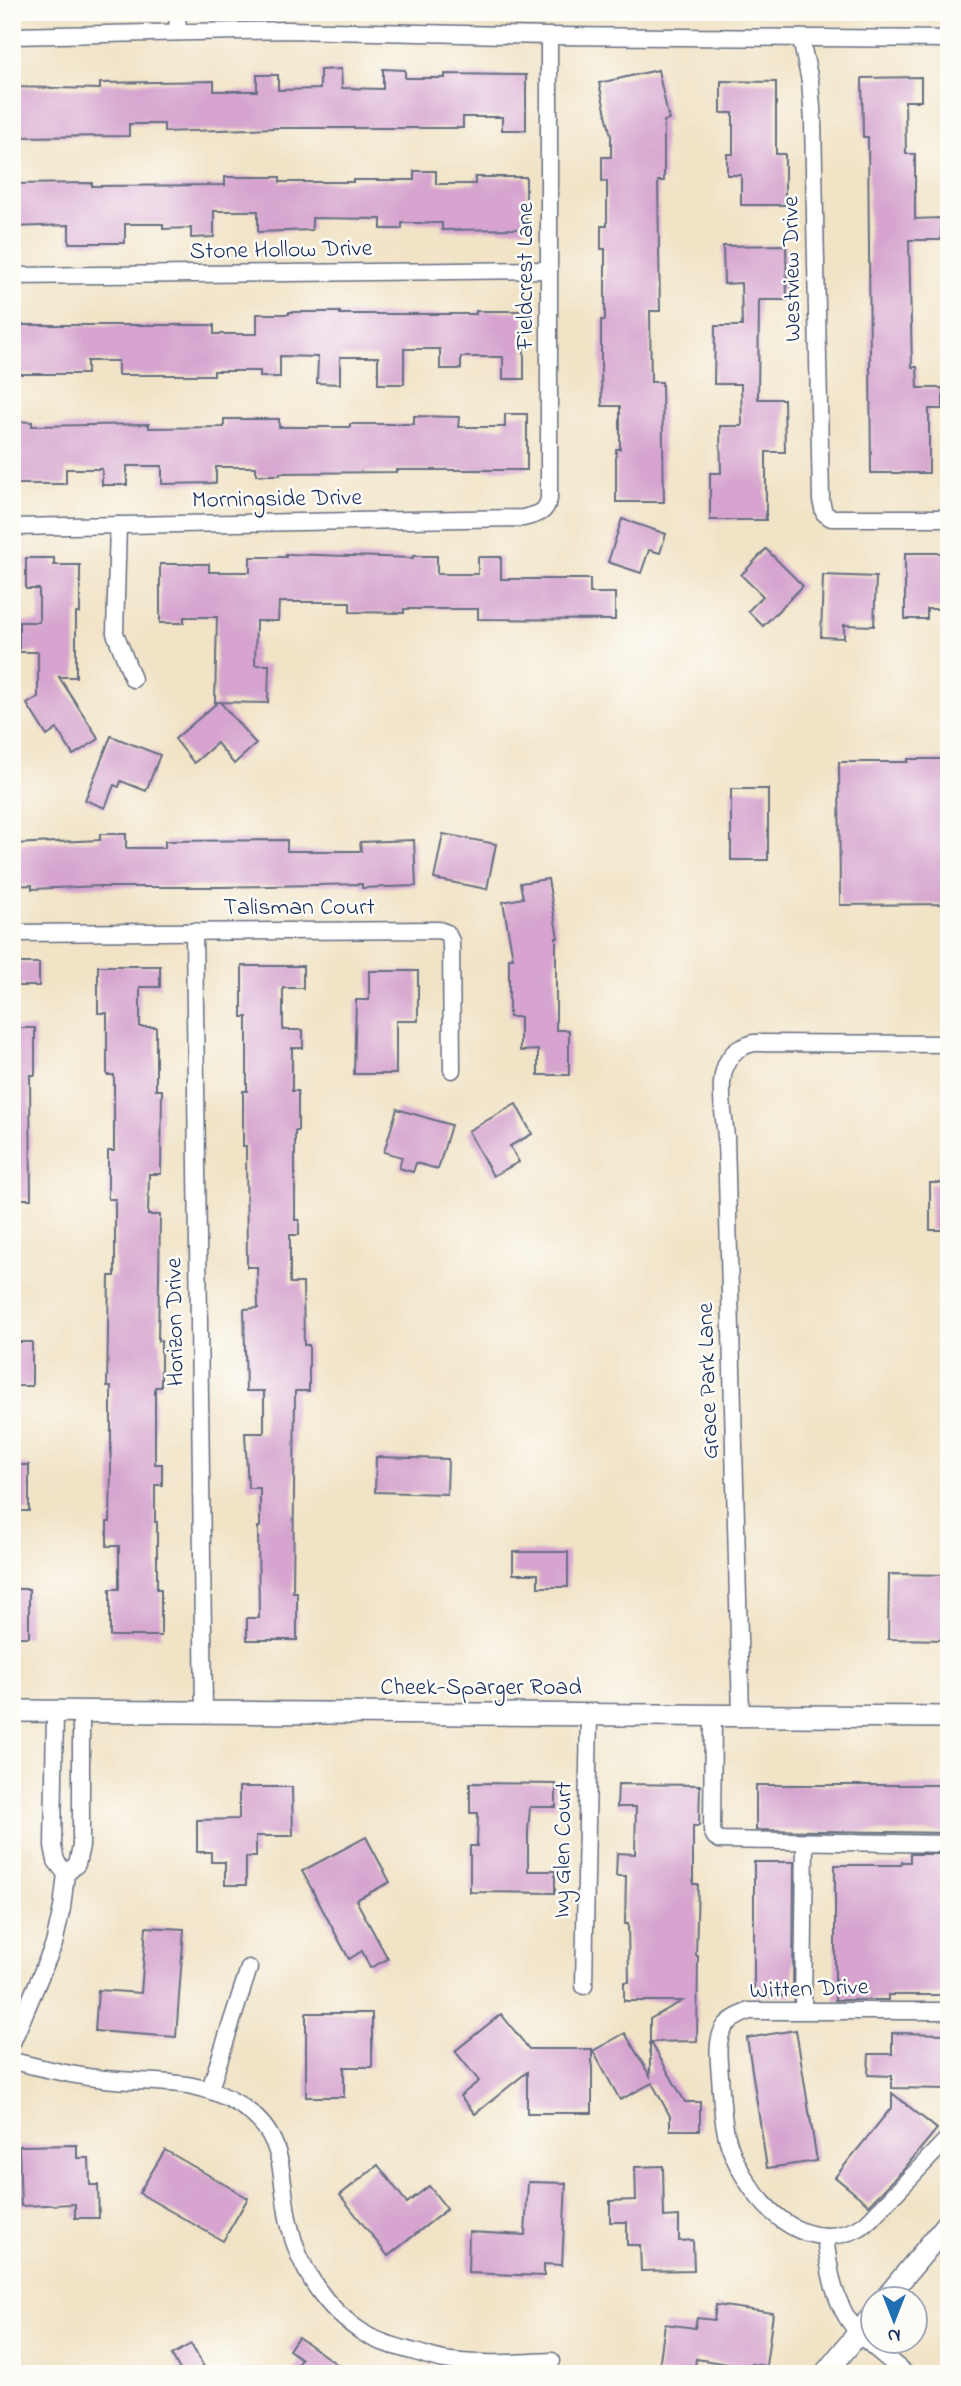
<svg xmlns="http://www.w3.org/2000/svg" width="961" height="2386" font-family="'Indie Flower',sans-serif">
	<rect width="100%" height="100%" fill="#fdfcf7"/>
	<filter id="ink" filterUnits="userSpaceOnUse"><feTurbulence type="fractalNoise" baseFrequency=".0143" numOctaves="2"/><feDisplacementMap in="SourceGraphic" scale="14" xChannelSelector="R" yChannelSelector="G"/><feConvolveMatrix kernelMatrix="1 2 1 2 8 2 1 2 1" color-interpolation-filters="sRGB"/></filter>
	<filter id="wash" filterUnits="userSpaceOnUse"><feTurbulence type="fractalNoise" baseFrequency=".00686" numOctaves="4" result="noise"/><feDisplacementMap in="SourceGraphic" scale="28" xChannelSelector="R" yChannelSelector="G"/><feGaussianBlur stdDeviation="1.57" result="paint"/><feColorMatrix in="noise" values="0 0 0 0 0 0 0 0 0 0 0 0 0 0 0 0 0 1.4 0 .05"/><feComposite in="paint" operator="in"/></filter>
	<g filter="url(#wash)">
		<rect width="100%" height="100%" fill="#f1e3c6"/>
		<g id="blocks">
			<g fill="#d6a4cf">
				<path d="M341 69 342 88 383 89V69L405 70V78H445V74L526 75V130H502V117H463V128H278L164 132V124H129V136L12 137V87L100 89V83L214 81V91H257V75H278V90L320 89V70Z"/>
				<path d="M658 70 669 120 664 121V181H658L660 311H650L651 382H662L664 502H616V449H620V406H602L601 374V320H605V249H601V226H607V181H602V157H611V136L599 83Z"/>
				<path d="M921 77V101H905L906 154H915V219L941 218V240H909L912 367H917L918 388H943V409H929V473H871L868 137H863L862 78Z"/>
				<path d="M721 81 776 82V154H785V205H741V175H727V154H733V113H721Z"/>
				<path d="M414 171H436V184H475V177H526V229L442 230V223H402V229H381V219L312 218V230L258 232V211H214V237L191 238V228L163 229V224H125V243H69V225L12 227V184L92 183V186L225 185V177H280V182H353V180H414Z"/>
				<path d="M786 245 787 300H759L758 399H784L785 452H766V520H710V473H721L720 426H742L741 384H714L715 326H742L741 283 724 284 723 246Z"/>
				<path d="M476 311H524V379H503V357H461V369H440V349H404V384H378V357H340V384L317 383 318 357 280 356V377H260V371H214V375H118V361H87V374H12V325H214V334H257V314H289V312H340V314H476Z"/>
				<path d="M505 414H527V470H396V472L280 473V475H256V467H216V483L162 484V466H127V485H102V469H66V484H12V421L32 422V426L149 424V428L224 427V419H279V427H350V424H414V416L459 417 458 427H505Z"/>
				<path d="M622 519 666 534 660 553 649 550 641 573 608 562Z"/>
				<path d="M766 549 803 586 763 626 748 611 763 596 741 575Z"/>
				<path d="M905 553H949V596H942V609H927V619H905Z"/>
				<path d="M286 554 413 558V556H437V574H478V557H501V579H590V593H615V620L478 619V609H404V613L350 612V602H279L278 621H256L255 665H269L268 703 220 702 256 744 234 764 217 743 194 763 175 739 218 702H215L217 617H184V623H160V564H209V572H250V557H286Z"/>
				<path d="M26 558H54V565H80V613H76V677H59L99 739 73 755 57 729 47 736 27 704 38 697V652H19V622H39V589H26Z"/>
				<path d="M823 575 876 577 874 626 844 625V638L821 637Z"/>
				<path d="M111 736 160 755 146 791 121 781 119 787 114 785 105 808 85 800Z"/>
				<path d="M908 759H949V904L840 905 839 762H908Z"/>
				<rect x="731" y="789" width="37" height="71"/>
				<path d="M100 834H126V848H165V841L287 840V851H361L360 842 414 840 416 886 362 888V884L221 887H100V886L32 889V885L12 886V844L100 840Z"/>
				<path d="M443 834 496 844 487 889 434 879Z"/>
				<path d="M548 879 558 938H556V1030H569V1075H538V1050L520 1051V1017H509V958H513L503 902 523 898 520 883Z"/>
				<rect x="12" y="963" width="27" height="23"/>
				<path d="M98 966H160V987H140V1027H156V1090H162L161 1174H149L148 1215H160L158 1341H161V1387H155V1464H162V1485H155V1522H157V1589H161V1636H110V1589H119V1546H107V1522H110L111 1464V1387H107L109 1276H115V1199H108V1151H114V1075H107V1013H98Z"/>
				<path d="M242 966H303V988H283V1030H303V1048H292V1091H298V1131H295V1220H299V1235H290V1283H303L304 1345H309V1391H295L293 1592H297V1640H247V1618H259L258 1527H260V1488H248L245 1433H264V1391H246L244 1309 258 1308 257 1267H247L246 1146H243V1091H247V1017H242Z"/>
				<path d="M369 971H418V1021H396V1074H354L356 1000H369Z"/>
				<path d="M12 1028H35V1075H30L31 1199H12Z"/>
				<path d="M516 1104 532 1134 510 1146 519 1162 493 1176 468 1131Z"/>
				<path d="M397 1109 451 1125 438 1169 416 1163 413 1172 399 1168 402 1157 384 1152Z"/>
				<rect x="930" y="1183" width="19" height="47"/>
				<rect x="12" y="1342" width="20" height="44"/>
				<path d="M376 1457 448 1459 447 1494 375 1492Z"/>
				<rect x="12" y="1465" width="17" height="46"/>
				<path d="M513 1552H568V1587H538V1574H513Z"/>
				<path d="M889 1574 949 1575V1640L888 1639Z"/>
				<rect x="12" y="1589" width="17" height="48"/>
				<path d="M470 1783 556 1784V1807H530L528 1831V1871H555V1893L470 1892V1846H477L478 1813H470Z"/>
				<path d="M618 1784 700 1785 699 1826H693V1884H698L696 1956H698L697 2041 651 2042 685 2102H700V2130H670V2116L652 2083 620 2100 593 2051 625 2033 650 2076V2019L682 2001H624V1982H629L628 1924H625L626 1876H616L617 1853 635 1854 636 1807H617Z"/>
				<path d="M756 1785H949V1833L756 1830Z"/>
				<path d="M239 1787H292L293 1836H256V1857H246V1885H225V1862H211V1852H197V1820L239 1819Z"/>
				<path d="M366 1837 390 1882 356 1900 388 1959 370 1968 362 1951 349 1959 302 1871Z"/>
				<path d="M910 1854H949V1995H888V2000H835V1865H901L902 1862H910Z"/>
				<path d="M754 1862H794L793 1996H754Z"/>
				<path d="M146 1927 184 1929 176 2037 95 2031 98 1990 141 1993Z"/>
				<path d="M306 2013H372V2067H344V2097H306Z"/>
				<path d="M501 2014 529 2049H592V2113H527V2072L475 2114 460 2096 479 2081 455 2051Z"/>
				<path d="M796 2030 817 2161 767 2168 747 2038Z"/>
				<path d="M892 2033 949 2034V2089L892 2088V2076L868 2075 869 2054H892Z"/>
				<path d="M892 2093 937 2129 904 2169 869 2205 835 2177 892 2107Z"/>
				<path d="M77 2145V2158H89L90 2185H98L99 2218H75V2204L21 2206 19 2146Z"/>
				<path d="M165 2150 248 2198 223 2241 139 2193Z"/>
				<path d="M378 2165 407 2203 429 2186 447 2209 388 2256 340 2195Z"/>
				<path d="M663 2166 664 2217 679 2216V2241L693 2240 694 2270 641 2271 640 2245H627V2222H610V2201L636 2200 635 2167Z"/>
				<path d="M528 2182 566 2183 562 2265 544 2264V2276L468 2273 469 2232 525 2235Z"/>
				<path d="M716 2305 773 2313 766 2366 751 2364 750 2374H726L728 2364 696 2359 694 2374H658L665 2324 695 2328 697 2318 714 2320Z"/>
				<path d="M298 2337 351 2374H290L301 2359 289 2350Z"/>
				<path d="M191 2344 208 2374H182L172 2355Z"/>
			</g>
		</g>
	</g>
	<g filter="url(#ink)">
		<use href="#blocks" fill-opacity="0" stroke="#666e82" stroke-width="2"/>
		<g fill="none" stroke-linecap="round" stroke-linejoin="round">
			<defs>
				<g id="minor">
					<path d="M177 12 178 32"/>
					<path d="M12 36 287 30 549 36 949 39"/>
					<path d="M801 39 810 81 813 121 821 500 824 513 831 518H949"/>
					<path d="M12 276 549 270"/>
					<path d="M118 525 115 633 133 679"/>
					<path d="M12 527 523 518C538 514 545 514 549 499V36"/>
					<path d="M194 931 204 1712"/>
					<path d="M12 933 439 930 447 933 451 941 452 1070"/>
					<path d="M55 1711 53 1846 56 1861 66 1874"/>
					<path d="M713 1715 712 1831 715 1837 720 1840 949 1844"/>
					<path d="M741 1715 726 1138C724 1112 713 1068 737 1050 741 1047 748 1045 753 1043L949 1044"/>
					<path d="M584 1986 589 1714"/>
					<path d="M803 2010 805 1842"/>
					<path d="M949 2011H749C741 2015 732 2018 726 2025 715 2039 719 2060 720 2076 722 2102 722 2130 733 2155 755 2204 801 2256 859 2228 867 2224 873 2216 879 2210 903 2186 926 2161 949 2137"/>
					<path d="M12 2043 54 1944 62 1908 66 1874 77 1864 81 1846V1712"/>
					<path d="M12 2061C40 2067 68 2075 96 2078 148 2085 193 2075 240 2105 289 2137 278 2174 289 2223 299 2269 325 2309 365 2334 379 2343 398 2347 415 2352 426 2355 439 2360 451 2361 485 2365 518 2363 552 2361"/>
					<path d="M210 2089 249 1968"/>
					<path d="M825 2236C829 2271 834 2308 860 2334 874 2349 891 2361 906 2374"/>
				</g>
				<g id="secondary">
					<path d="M12 1711 949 1717"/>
					<path d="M886 2298 949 2222"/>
					<path d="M825 2374 874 2314"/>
				</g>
			</defs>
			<use href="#minor" stroke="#666e82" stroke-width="19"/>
			<use href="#secondary" stroke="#666e82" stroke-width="24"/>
			<use href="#minor" stroke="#fff" stroke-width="16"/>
			<use href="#secondary" stroke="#fff" stroke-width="21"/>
		</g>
	</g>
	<g text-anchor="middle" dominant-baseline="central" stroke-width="5" stroke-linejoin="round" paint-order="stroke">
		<g font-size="24" fill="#1b2f5e" stroke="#fdfcf7">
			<text transform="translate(281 251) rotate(-1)">Stone Hollow Drive</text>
			<text transform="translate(793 269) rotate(-91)">Westview Drive</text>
			<text transform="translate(526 276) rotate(-90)">Fieldcrest Lane</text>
			<text transform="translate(277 500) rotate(-1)">Morningside Drive</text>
			<text x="299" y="908">Talisman Court</text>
			<text transform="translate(176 1322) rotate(-91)">Horizon Drive</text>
			<text transform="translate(709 1381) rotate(-92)">Grace Park Lane</text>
			<text x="481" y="1688">Cheek-Sparger Road</text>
			<text transform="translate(564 1850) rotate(-89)">Ivy Glen Court</text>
			<text transform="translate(809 1990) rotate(-2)">Witten Drive</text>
		</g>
	</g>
	<rect width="961" height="2386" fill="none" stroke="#fdfcf7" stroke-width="42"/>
	<g transform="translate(894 2320) rotate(180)"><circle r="33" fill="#fdfcf7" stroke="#a3aaba" stroke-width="2"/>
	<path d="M0-5L12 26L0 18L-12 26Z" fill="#1f6fb2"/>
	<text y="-10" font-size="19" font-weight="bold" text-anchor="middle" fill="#1b2f5e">N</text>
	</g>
</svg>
